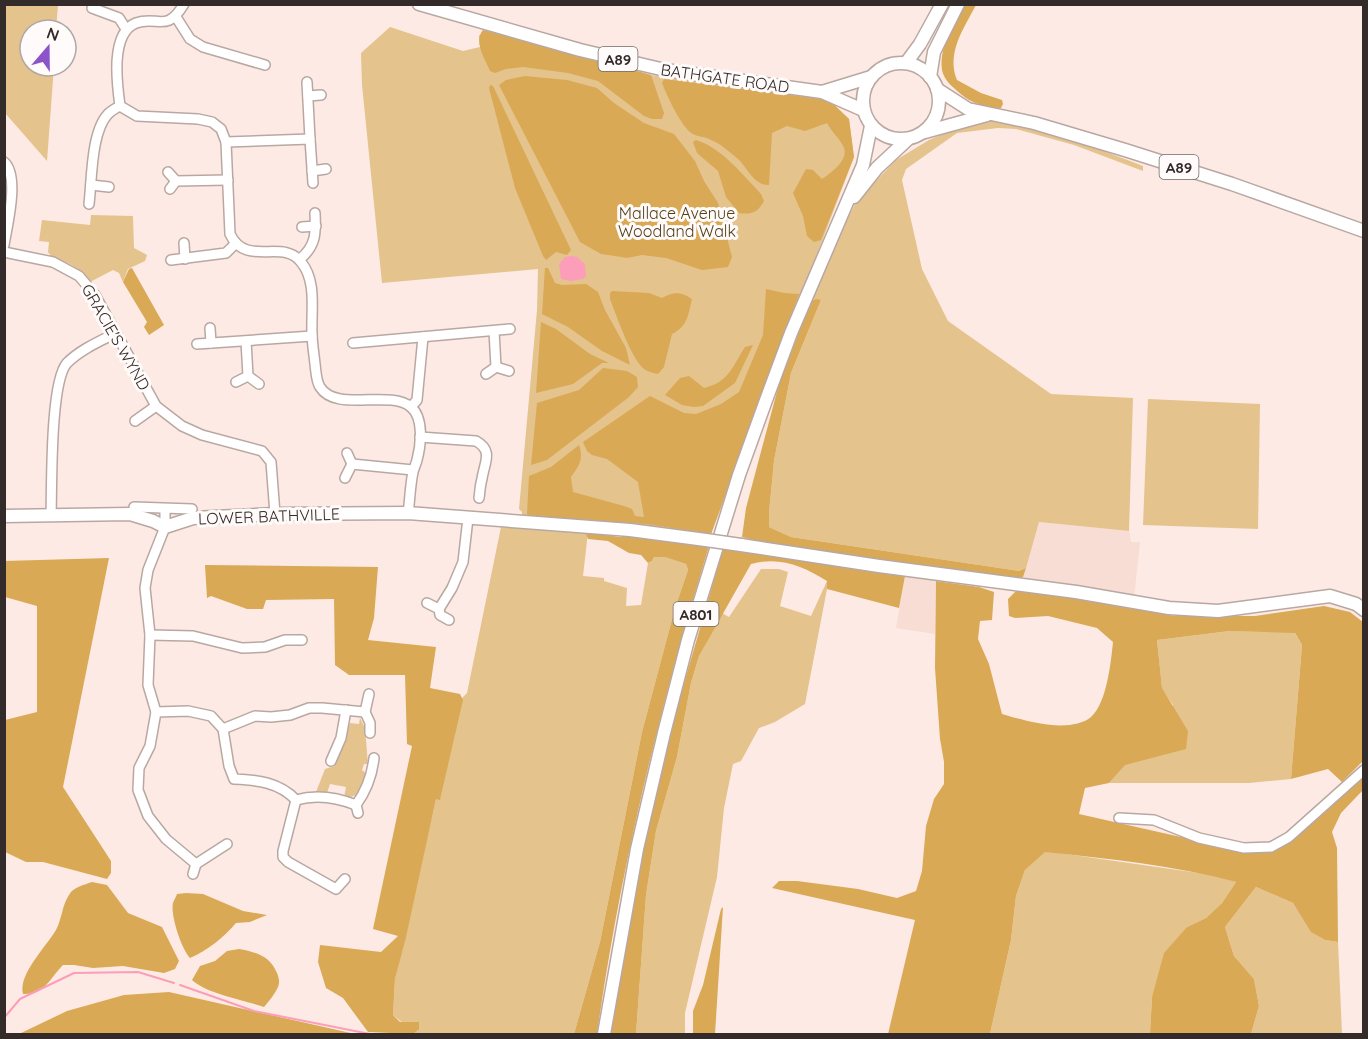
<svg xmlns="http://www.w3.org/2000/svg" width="1368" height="1039" font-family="Quicksand,sans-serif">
	<rect width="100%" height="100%" fill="#fdeae4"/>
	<g fill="#f7ddd3">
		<path d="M1038 522 1129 531 1131 542H1140L1134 598 1023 577Z"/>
		<path d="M905 576 936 581 935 634 896 628Z"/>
	</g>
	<g fill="#e5c38d">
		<path d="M4 5H58L56 30H30V66H54L47 161 5 113Z"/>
		<path d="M390 27 463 51 480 47 479 35 538 43 651 75 829 100 849 119 854 157 711 534 521 522 522 512 519 509 537 310 538 269 382 283 362 85 361 53Z"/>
		<path d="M987 119C1041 126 1093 147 1143 166V171L1074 145 1016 129 998 128 957 133 906 169 902 180 922 269 948 321 1051 394 1133 398 1129 531 1039 522 1026 568 1019 571 791 537 769 527V513L774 461 791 373 821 300 811 301 841 232 856 202 896 160 929 140 966 124Z"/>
		<path d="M91 215 133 216 134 248 147 255 145 261 128 269 123 282 119 273 113 270 90 282 81 271 70 264 51 256 48 252 49 242 39 241 42 220 90 225Z"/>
		<path d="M1148 399 1260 404 1258 529 1143 525Z"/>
		<path d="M501 527 588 532 583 576 604 578V581L627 588 626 606 641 605 648 563 652 561 654 557H666L686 564 688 570 675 608 642 732 600 942 574 1034H413L415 1033 393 1015 395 979 436 799H440L462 698 467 693Z"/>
		<path d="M761 569H779L788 572 780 606 811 616 827 581V589L805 704 775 722 759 728 741 761 733 764 724 808 717 877 685 1013V1034H636L646 895 656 831 677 757 691 683 699 656 722 613 729 617Z"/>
		<path d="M1230 631 1294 632 1302 645 1291 779 1249 783H1109L1173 705 1162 689 1157 640Z"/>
		<path d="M360 718 365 728 368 764H364L362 770 367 774C362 786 360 799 344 797L346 787 330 784 327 793 316 792 325 769 335 766 350 723 359 724Z"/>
		<path d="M1045 851 1213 875 1236 882 1222 903 1206 918 1187 927 1152 997 1150 1034H990L1011 940 1016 896 1025 870Z"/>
		<path d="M1256 887 1293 903 1312 932 1325 940 1338 942 1342 1034H1251L1259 1006 1254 979 1234 956 1225 927Z"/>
	</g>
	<g fill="#d9a955">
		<path d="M963 5H976C964 28 946 53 957 80L981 93 1002 100 1003 104 1001 108C990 109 971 103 962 95 955 89 944 81 942 70 939 47 953 24 963 5Z"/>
		<path d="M483 30 538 43 651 75 664 113 662 119H652L644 116 598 81 568 73 523 67 506 69 495 73 490 71C485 59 473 41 483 30Z"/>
		<path d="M525 76 567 80 597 88 614 103 644 123 674 134 695 161 704 181 718 203 732 257 728 267 702 270 666 258 642 255 627 258 615 256 601 254 580 242 499 85 506 80Z"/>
		<path d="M664 79 829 100 849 119 854 157 821 240 814 242 807 236 803 216 793 193 806 169 813 170 822 179C832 172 852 158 842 144 837 136 832 132 827 123L805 131 787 126 772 133 769 185C753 185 748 168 738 159 731 153 720 143 711 140 705 136 695 137 690 132 679 122 667 96 662 83Z"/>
		<path d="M490 85 493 86 571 250 567 255 556 252 546 260 543 256 515 188 489 88Z"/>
		<path d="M696 140C722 148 743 175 761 194L764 201C758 212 752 215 739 213L726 197 718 171 697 153 693 142Z"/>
		<path d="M132 268 164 325 149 335 144 327 147 322 123 282 129 269Z"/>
		<path d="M545 268H548L555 283 562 285 586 284 598 292 605 310 626 348 630 365 602 351 568 327 542 314Z"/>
		<path d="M766 289 784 293 799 294 711 534 646 524 532 519 527 514 529 476 551 467 579 445C584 459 579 466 571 477L573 492 624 506 632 509 635 516 644 517 638 482 607 459 592 455 587 451 583 442 650 396 684 413 696 414 721 404 739 392 763 335Z"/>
		<path d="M612 291 649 293 662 298C673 292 681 291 692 299 688 315 688 326 672 334L664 367 658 374C652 373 645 371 641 366 629 352 617 317 610 299V293Z"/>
		<path d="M817 299 821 300 791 373 774 461 769 513V527L791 537 1019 571 1026 568 1023 577 1012 578 761 542 742 537 746 508 779 384 811 301Z"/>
		<path d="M541 322 556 329 590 354 609 363H602L573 384 536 393Z"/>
		<path d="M753 345 735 383 703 406 694 407 682 405 665 395 680 378 689 376 704 388C729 382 732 367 745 347Z"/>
		<path d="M603 368 627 371 637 377 638 387 629 397 547 460 531 465 537 403 579 390Z"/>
		<path d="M588 532 619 537H640L709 546C660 706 620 869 597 1034H574L600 942 642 732 675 608 688 570 686 564 665 557H654L652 561 648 563 641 555 629 553 608 541 588 539 586 534Z"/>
		<path d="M723 549 905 576 899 608 827 589V581C803 566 780 556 751 564L699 656 691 683 677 757 656 831 646 895 636 1034H610L645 841 678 704Z"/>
		<path d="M109 558 63 787 111 861V873L107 879 43 862H26L5 852V720L37 712V606L5 597 4 561Z"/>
		<path d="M205 565 378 567 374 618 368 640 436 647 430 688 460 694 463 700 440 800 436 799 406 937 395 979 393 1015 400 1022H419V1029L413 1034 368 1032 343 998 326 988 318 962 320 945 381 952 398 936 373 929 412 746 407 744 405 675H349L335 665 334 599 266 600 263 609H247L211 596 207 598Z"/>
		<path d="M936 581 979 587 994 592 992 620 980 621 978 639 989 664 1002 714C1025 721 1070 734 1091 717 1107 703 1111 661 1113 642L1097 628 1048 616 1015 618 1009 616 1008 599 1016 591 1063 596 1175 616H1255L1324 606 1350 612 1363 622V761L1342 782 1328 769 1291 779 1302 645 1295 633 1230 631 1157 640 1162 688 1188 731 1186 749 1125 765 1109 783 1085 788 1079 814 1194 840 1257 852H1271L1292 839 1363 776V790L1341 813 1332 832 1337 848 1338 942 1325 940 1311 932 1293 903 1256 887 1225 927 1234 956 1254 979 1259 1006 1251 1034H1150L1152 997 1164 953 1187 927 1206 918 1222 903 1236 882C1174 865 1109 859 1045 852L1025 870 1016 896 1011 940 990 1034H888L915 920 772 888 779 881H797L858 889 897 898 916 891 922 871 926 826 934 799 944 784V762L940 739 935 668Z"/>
		<path d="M92 882 107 885 128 913 162 927 179 961 175 969 164 973 123 966 93 968 74 965H63C49 979 45 995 23 994 18 974 46 947 56 930 62 919 62 905 69 895 73 887 84 885 92 882Z"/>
		<path d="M186 893 203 894 243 911 267 915 250 922 236 923C224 937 207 951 190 958 182 950 170 915 173 903 174 900 176 897 177 894Z"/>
		<path d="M723 907 715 1034H693V1011L703 985 721 909Z"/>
		<path d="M239 949C256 952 270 956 277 973 279 978 280 983 278 987 275 994 269 1001 264 1007 244 1000 207 994 192 980L200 966 215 961 227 951Z"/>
		<path d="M169 992 355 1034H356H19L67 1011 124 995Z"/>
	</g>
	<path fill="#fc9eb9" d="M571 256 577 257 585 264 586 276 583 279 571 281 561 279 559 264 565 257Z"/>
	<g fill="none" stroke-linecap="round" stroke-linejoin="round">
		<g stroke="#fc9eb9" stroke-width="2">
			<path d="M180 985 254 1011 370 1034"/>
			<path d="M4 1018 20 999 74 973 138 972 174 983"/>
		</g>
		<defs>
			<g id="minor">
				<path d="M184 4C166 34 158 15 136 23 110 33 117 84 120 106L137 116 198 119 212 122 221 129 226 142 230 234C246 268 283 238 301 262 317 281 311 310 312 333 312 343 314 354 315 364 316 371 316 381 320 387 336 413 389 389 411 407 424 418 421 445 417 460 416 464 414 468 413 472 410 486 410 500 408 513"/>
				<path d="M92 8 119 18 126 29"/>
				<path d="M176 17 190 39 203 47 265 65"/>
				<path d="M307 82 310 139"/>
				<path d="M308 96 321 95"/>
				<path d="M226 142 310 139 313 183"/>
				<path d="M4 162C20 176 7 226 4 245"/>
				<path d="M312 171 326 169"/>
				<path d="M168 172 176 181 170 189"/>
				<path d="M176 181 228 180"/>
				<path d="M91 185 109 187"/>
				<path d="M89 204C92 179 91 132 108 114 111 111 116 108 120 106"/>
				<path d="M302 227 316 226"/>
				<path d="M184 243 185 259"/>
				<path d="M4 252 53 262 79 276 95 295 156 406 182 426 202 435 262 451 271 462 275 514"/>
				<path d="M300 259C316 246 316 233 315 213"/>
				<path d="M171 260 226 253 235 244"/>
				<path d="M210 328 211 343"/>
				<path d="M494 331 496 367"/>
				<path d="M246 341 248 376 259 384"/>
				<path d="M353 343 510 329"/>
				<path d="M197 344 312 336"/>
				<path d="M486 374 496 367 509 371"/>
				<path d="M236 382 248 376"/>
				<path d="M411 407 417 400 423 337"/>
				<path d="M135 421 156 406"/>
				<path d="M420 437 476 441C494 451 484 463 482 479 480 485 480 492 479 498"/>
				<path d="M347 453 352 464"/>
				<path d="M345 478 352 464 413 470"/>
				<path d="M134 507 192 509"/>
				<path d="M165 509V527L148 570 145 588 150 635 148 685 156 712 188 711 211 716 223 729 229 766 234 779C257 780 279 782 296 800"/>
				<path d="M51 516C52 486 50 382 67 363 80 350 98 342 114 334"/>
				<path d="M427 603 439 609 440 615 449 620"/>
				<path d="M439 609 452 588 463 562 468 518"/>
				<path d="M150 635 193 636 242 648 265 647 285 640H302"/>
				<path d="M369 694 365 712 370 723V733"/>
				<path d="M156 712 150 746 139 768 138 790 148 816 166 839 196 864 193 874"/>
				<path d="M223 729 255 716 271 717 290 715 309 708H322L365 712"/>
				<path d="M331 761 341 738 346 710"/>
				<path d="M296 800 283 851V857L288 862 336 889 345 879"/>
				<path d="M296 800C317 794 336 797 356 805"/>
				<path d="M358 813 356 805C367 790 372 776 374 758"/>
				<path d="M1119 818 1154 820 1199 838 1244 848 1271 847 1289 837 1364 770"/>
				<path d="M196 864 227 844"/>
			</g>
			<g id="major">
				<path d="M419 4 580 50 665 70 822 92 863 110"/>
				<circle cx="901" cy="101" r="38"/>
				<path d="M906 63 920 44 942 4"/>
				<path d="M930 77 934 52 958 4"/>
				<path d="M937 89 968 109 1034 123 1125 150 1232 184 1364 231"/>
				<path d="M822 92 871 77"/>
				<path d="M925 132 987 115"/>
				<path d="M854 197 877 168 908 139"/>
				<path d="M4 516 130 514 153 521 165 527 193 518 275 514 408 513 630 530 706 540"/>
				<path d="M741 545 879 566 1076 592 1169 608 1218 611 1330 596 1356 604 1364 610"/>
				<path d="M604 1034 637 849 664 733 688 640 739 475 765 403 791 333 863 165 871 126"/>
			</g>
		</defs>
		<use href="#minor" stroke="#b9a8a2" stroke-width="12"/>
		<use href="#major" stroke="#b9a8a2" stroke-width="15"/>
		<use href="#minor" stroke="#fff" stroke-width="9"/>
		<use href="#major" stroke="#fff" stroke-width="12"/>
		<defs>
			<path id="major-bridge" d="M706 540 741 545"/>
		</defs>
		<use href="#major-bridge" stroke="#b9a8a2" stroke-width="15" stroke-linecap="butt"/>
		<use href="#major-bridge" stroke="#fff" stroke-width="12"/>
	</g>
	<g text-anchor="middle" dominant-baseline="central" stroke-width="6" stroke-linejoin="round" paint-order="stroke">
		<g fill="#fffbfa" stroke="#706968" stroke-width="1.5">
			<rect x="598.5" y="47" width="39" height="24" rx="4.5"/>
			<rect x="1159.5" y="155" width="39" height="24" rx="4.5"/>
			<rect x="673.5" y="602" width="45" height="24" rx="4.5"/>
		</g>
		<g font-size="15" font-weight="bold" fill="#322b29">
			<text x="618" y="59">A89</text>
			<text x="1179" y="167">A89</text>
			<text x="696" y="614">A801</text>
		</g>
		<g font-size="16" fill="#322b29" stroke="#fffbfa">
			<text transform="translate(725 78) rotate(8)">BATHGATE ROAD</text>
			<text transform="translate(116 337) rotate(60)">GRACIE'S WYND</text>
			<text transform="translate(269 516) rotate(-2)">LOWER BATHVILLE</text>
		</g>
		<g font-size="16" fill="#533f1b" stroke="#fffbfa">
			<text x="677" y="213">Mallace Avenue<tspan x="677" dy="18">Woodland Walk</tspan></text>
		</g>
	</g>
	<rect width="1368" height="1039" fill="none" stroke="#322b29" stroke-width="12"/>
	<g transform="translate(48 48) rotate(20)"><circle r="28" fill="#fffbfa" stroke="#ada8a6" stroke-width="1.5"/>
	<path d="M0-4.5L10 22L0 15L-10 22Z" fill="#8c53cb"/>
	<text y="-9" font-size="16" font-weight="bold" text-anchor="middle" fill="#322b29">N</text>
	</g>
</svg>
